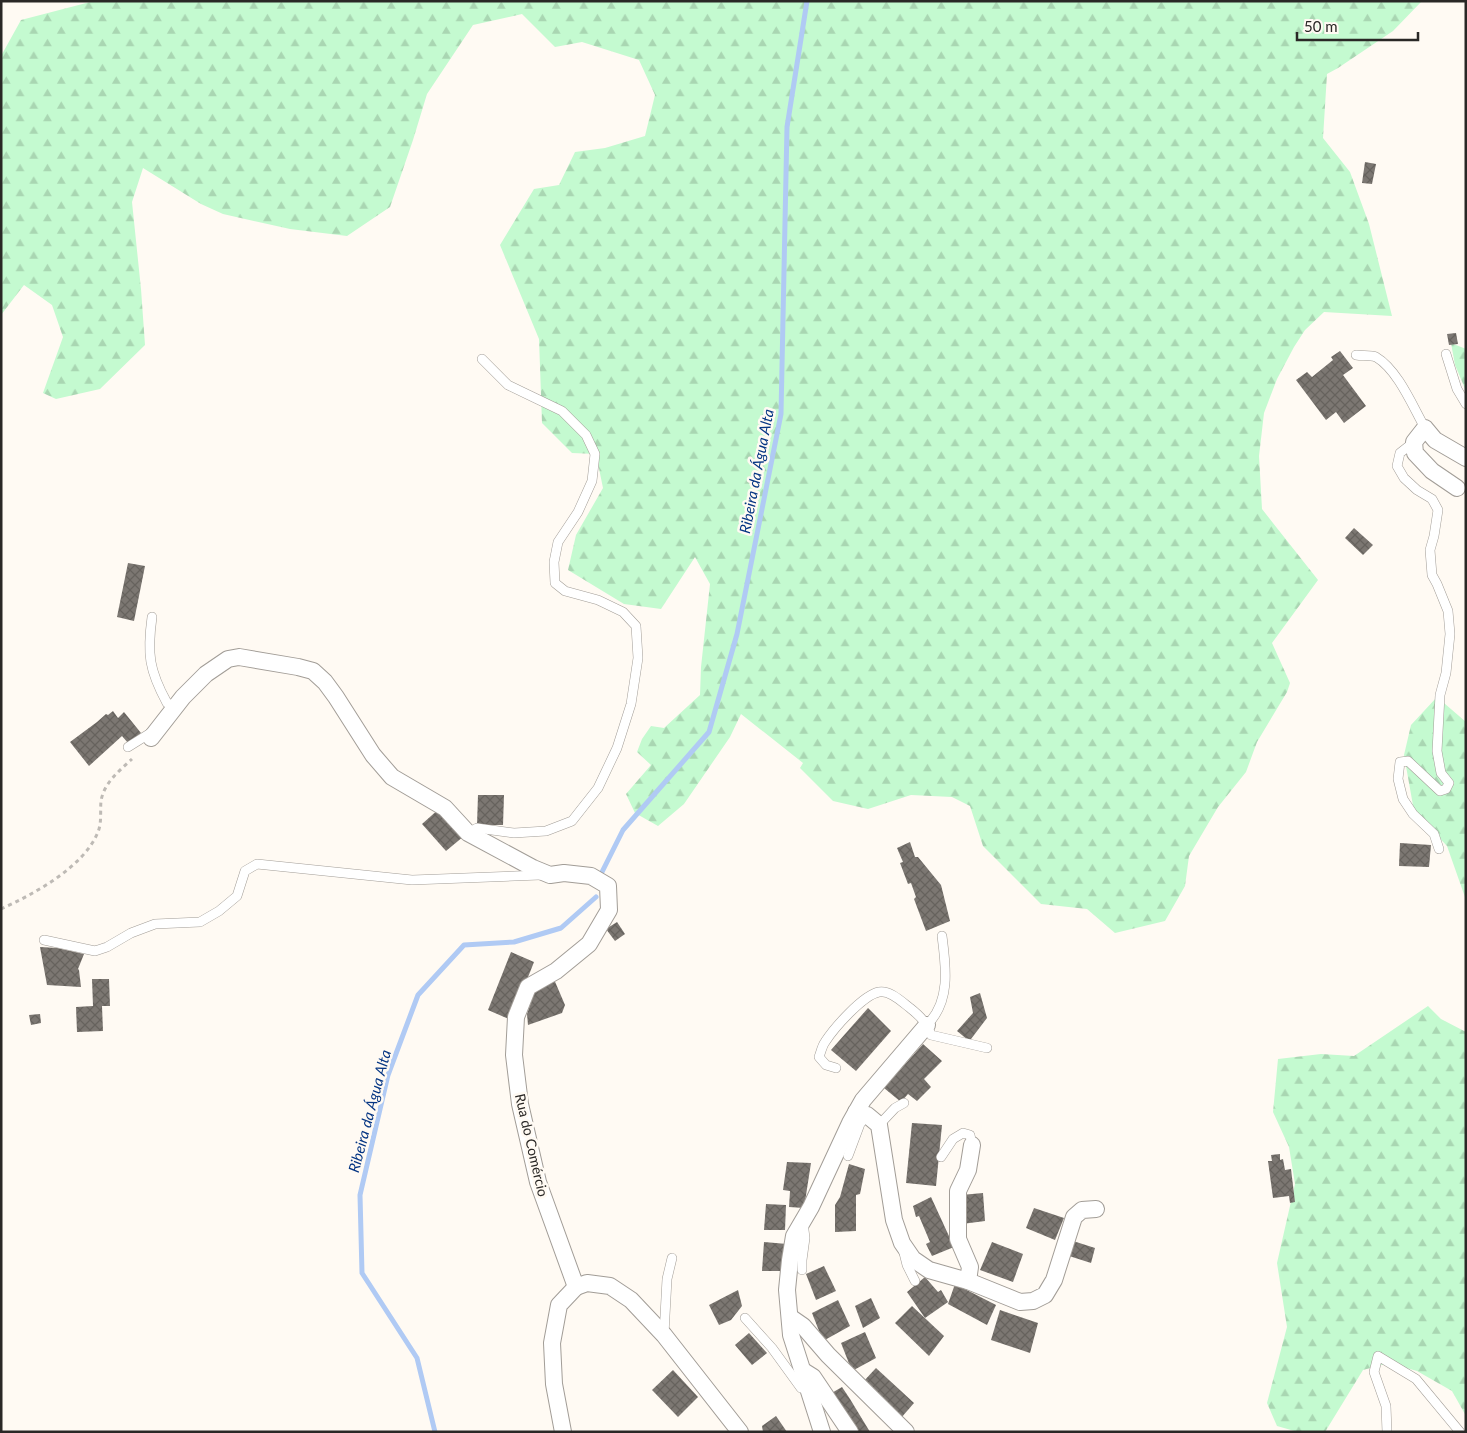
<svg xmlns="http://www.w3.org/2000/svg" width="1467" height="1433" font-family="Lato,sans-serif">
	<defs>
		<pattern id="forest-firs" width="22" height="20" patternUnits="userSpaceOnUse" patternTransform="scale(1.25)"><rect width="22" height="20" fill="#c4fad0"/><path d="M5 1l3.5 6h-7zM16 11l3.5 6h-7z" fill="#a9d6b2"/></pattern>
		<pattern id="building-cross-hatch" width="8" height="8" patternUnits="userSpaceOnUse" patternTransform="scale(1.25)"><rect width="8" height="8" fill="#7c7772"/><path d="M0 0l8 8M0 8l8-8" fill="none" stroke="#66625d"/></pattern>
	</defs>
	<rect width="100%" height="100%" fill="#fffaf3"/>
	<g fill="url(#forest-firs)">
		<path d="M94 1H1422L1393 31 1338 68 1327 74 1323 138 1350 172 1369 224 1392 316 1324 312 1305 330 1294 347 1277 379 1264 413 1259 456 1262 509 1318 580 1272 643 1290 683 1287 692 1257 742 1246 772 1218 807 1189 856 1185 886 1165 921 1115 933 1087 909 1041 904 983 846 970 806 952 797 911 795 868 809 833 801 800 768 803 763 741 714 730 737 684 804 658 826 635 813 626 794 651 765 637 752 642 739 651 726 664 728 700 695 701 667 710 584 695 557 661 609 624 604 568 570 576 535 603 488 596 454 572 453 542 423 539 339 500 245 534 189 559 185 575 152 605 148 645 136 655 95 639 60 582 42 555 47 522 14 473 25 427 94 413 140 390 207 347 236 290 229 223 214 201 204 143 168 132 202 141 289 145 345 100 389 56 399 43 393 63 337 52 305 24 285 1 315V56L21 20Z"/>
		<path d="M1451 343 1466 349V391L1455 365Z"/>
		<path d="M1437 697 1466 722V900L1447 846 1414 811 1404 755 1411 725Z"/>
		<path d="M1428 1006 1441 1019 1466 1032V1416L1452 1391 1417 1371 1389 1363 1363 1370 1325 1432H1298L1277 1426 1267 1403 1287 1327 1277 1263 1295 1184 1289 1147 1273 1112 1278 1059 1321 1054 1354 1056Z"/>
	</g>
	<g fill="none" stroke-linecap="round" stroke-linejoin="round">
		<g stroke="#b0caf4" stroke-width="5">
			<path d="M601 874 623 830 709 732 737 634 781 414 787 127 807 1"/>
			<path d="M435 1432 417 1358 362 1273 360 1195 388 1075 418 995 464 945 514 942 561 928 596 897"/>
		</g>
	</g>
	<g fill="url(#building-cross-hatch)">
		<path d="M1365 162 1376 164 1372 184 1362 183Z"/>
		<path d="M1456 333 1458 344 1449 345 1447 334Z"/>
		<path d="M1340 351 1353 368 1343 375 1366 406 1344 423 1336 412 1326 420 1296 380 1307 372 1312 377 1333 360 1331 357Z"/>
		<path d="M1354 528 1373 545 1363 555 1345 538Z"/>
		<path d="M128 563 145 566 134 621 117 617Z"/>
		<path d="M113 711 118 718 124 712 141 733 128 743 122 736 89 766 70 742 97 722 106 714 108 715Z"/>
		<path d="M478 795H504L503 825H477Z"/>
		<path d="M440 808 464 836 446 851 422 824Z"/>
		<path d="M910 842 915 857H918L941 885 950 921 926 931 914 899 916 897 911 883 908 884 900 863 903 862 897 848Z"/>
		<path d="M1400 843 1431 845 1429 867 1399 866Z"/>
		<path d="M617 922 625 934 615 941 606 929Z"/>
		<path d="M40 947 57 948 84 954 78 969 79 970 81 987 47 985Z"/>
		<path d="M511 952 534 962 511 1020 488 1010Z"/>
		<path d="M553 977 565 1005 562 1013 528 1025 527 1014 537 984Z"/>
		<path d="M92 979H109L110 1006H102L103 1031 77 1032 76 1007 93 1006Z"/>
		<path d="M980 993 987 1018 971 1039 968 1040 957 1031 973 1013 970 997Z"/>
		<path d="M868 1008 891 1031 856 1071 831 1050Z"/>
		<path d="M40 1014 41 1023 31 1025 29 1015Z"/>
		<path d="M923 1044 942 1061 924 1079 931 1087 917 1101 908 1094 901 1102 884 1088Z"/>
		<path d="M912 1123 942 1125 936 1186 906 1183Z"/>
		<path d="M1280 1154V1160L1283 1159 1285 1170 1291 1169 1295 1202 1290 1203 1289 1196 1273 1198 1268 1161H1272L1271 1155Z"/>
		<path d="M787 1162 811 1163 804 1208 789 1207 790 1191 783 1190Z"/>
		<path d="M849 1164 865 1169 860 1194 856 1195V1231L835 1232V1205L840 1197Z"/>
		<path d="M983 1193 985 1221 962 1224 961 1195Z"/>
		<path d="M931 1197 954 1247 932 1256 926 1244 930 1242 919 1216 916 1217 913 1206Z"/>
		<path d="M766 1204 786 1205 785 1230H764Z"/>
		<path d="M1034 1208 1064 1218 1055 1240 1026 1228Z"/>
		<path d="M1070 1240 1095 1248 1091 1263 1066 1255Z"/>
		<path d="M764 1242 787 1244 786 1271H762Z"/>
		<path d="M992 1242 1023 1254 1013 1282 980 1270Z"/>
		<path d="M824 1266 836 1291 816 1300 806 1274Z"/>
		<path d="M925 1277 938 1292 941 1290 948 1302 925 1318 907 1292Z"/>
		<path d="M955 1284 996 1305 987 1325 948 1304Z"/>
		<path d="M738 1290 742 1306 731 1320 719 1325 709 1305Z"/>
		<path d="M871 1298 880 1318 863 1328 855 1306Z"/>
		<path d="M838 1300 850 1326 823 1341 812 1313Z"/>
		<path d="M912 1306 944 1336 929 1356 895 1323Z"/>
		<path d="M1000 1310 1038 1323 1030 1353 991 1340Z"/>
		<path d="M865 1332 876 1358 852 1371 841 1343Z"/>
		<path d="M749 1333 767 1353 752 1365 735 1345Z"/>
		<path d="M876 1368 914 1403 901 1418 862 1383Z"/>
		<path d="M673 1370 698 1397 678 1417 652 1390Z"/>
		<path d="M842 1387 850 1399 870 1432H853L830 1394Z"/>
		<path d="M776 1416 787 1432H763L762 1426Z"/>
	</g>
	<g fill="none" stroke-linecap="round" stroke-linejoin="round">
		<defs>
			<g id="lane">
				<path d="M1446 354 1457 389 1466 404"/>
				<path d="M1356 355C1362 356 1371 355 1376 357 1398 370 1413 407 1425 428"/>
				<path d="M1414 442 1400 453 1397 466 1404 478 1417 490 1432 499 1438 510 1434 536 1430 550 1432 575 1437 584 1448 611 1450 634 1446 673 1440 695 1437 751 1441 773 1449 783 1446 789 1440 791 1408 761 1400 762 1398 779 1403 799 1413 814 1434 834 1439 849"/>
				<path d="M152 617C147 654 149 670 167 703L177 706"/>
				<path d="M128 747 152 732"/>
				<path d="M468 833 477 828 514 833 546 831 572 821 598 788 617 748 631 704 638 658 636 626 623 612 598 600 565 591 555 583 554 562 558 542 578 512 592 481 595 454 586 435 562 411 508 385 482 359"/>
				<path d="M44 940 95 951 107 947 131 933 155 924 200 922 219 911 237 896 245 871 257 864 412 880 540 875"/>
				<path d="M927 1025C951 1001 946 967 942 936"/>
				<path d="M836 1068 826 1065 819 1057C821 1052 822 1046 825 1042 834 1028 863 995 879 992 890 990 902 1002 910 1008 920 1016 927 1023 931 1035L987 1048"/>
				<path d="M879 1125 895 1108 904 1103"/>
				<path d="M848 1156 860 1124 867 1115"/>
				<path d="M941 1157 953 1139 963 1133 970 1135 972 1145"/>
				<path d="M904 1253 907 1265 915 1281"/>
				<path d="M802 1270V1260L805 1238 803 1222"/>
				<path d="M745 1318 772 1348 801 1388H807"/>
				<path d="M664 1334 667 1279 672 1258"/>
				<path d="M1387 1432 1386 1406 1374 1372 1378 1356 1416 1379 1460 1432"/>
			</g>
			<g id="street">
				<path d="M1457 488 1432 471 1415 453 1414 442 1425 428 1435 440 1466 458"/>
				<path d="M151 738 183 697 206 674 228 659 239 657 298 667 313 671 325 682 336 697 373 755 392 777 445 808 468 833 533 868 550 875 564 873 591 876 608 886 609 910 589 944 556 971 528 987 516 1017 514 1055 520 1104 538 1182 576 1287 587 1283 610 1286 631 1300 664 1335 740 1432"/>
				<path d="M856 1112 867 1115 879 1125 894 1220 902 1243 913 1259 929 1270 968 1281 1020 1302 1033 1301 1045 1295 1054 1280 1074 1217 1082 1210 1096 1209"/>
				<path d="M968 1281 970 1267 958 1239V1191L968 1170 972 1145"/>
				<path d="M790 1317 803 1326 828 1355 906 1432"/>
				<path d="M805 1372 813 1377 850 1432"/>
				<path d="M563 1432 554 1384 552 1343 559 1305 576 1287"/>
				<path d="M822 1432 791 1335 787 1290 790 1260 794 1236 811 1207 850 1123 863 1100 927 1025"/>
			</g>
		</defs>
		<use href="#lane" stroke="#a29d97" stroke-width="10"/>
		<use href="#street" stroke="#a29d97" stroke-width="18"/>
		<path stroke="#bebab5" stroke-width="3" stroke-dasharray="4 4" stroke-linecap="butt" d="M1 909C34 894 84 867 98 832 102 822 100 811 101 801 104 783 119 771 132 759"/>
		<use href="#lane" stroke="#fff" stroke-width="9"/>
		<use href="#street" stroke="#fff" stroke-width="16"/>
	</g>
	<g text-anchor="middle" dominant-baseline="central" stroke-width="5" stroke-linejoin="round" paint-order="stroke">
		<g font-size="14" fill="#2a2826" stroke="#fffaf3">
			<text transform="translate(532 1145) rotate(77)">Rua do Comércio</text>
		</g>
		<g font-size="15" font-style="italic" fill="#053583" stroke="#fffaf3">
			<text transform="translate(756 471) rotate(-79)">Ribeira da Água Alta</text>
			<text transform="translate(369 1111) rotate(-75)">Ribeira da Água Alta</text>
		</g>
	</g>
	<rect width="1467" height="1433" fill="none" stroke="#2a2826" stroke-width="5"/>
	<path d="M1297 32v8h121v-8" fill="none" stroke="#2a2826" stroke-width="2.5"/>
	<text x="1304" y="32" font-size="15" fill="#2a2826" stroke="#fffaf3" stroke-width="4" paint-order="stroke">50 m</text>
</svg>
